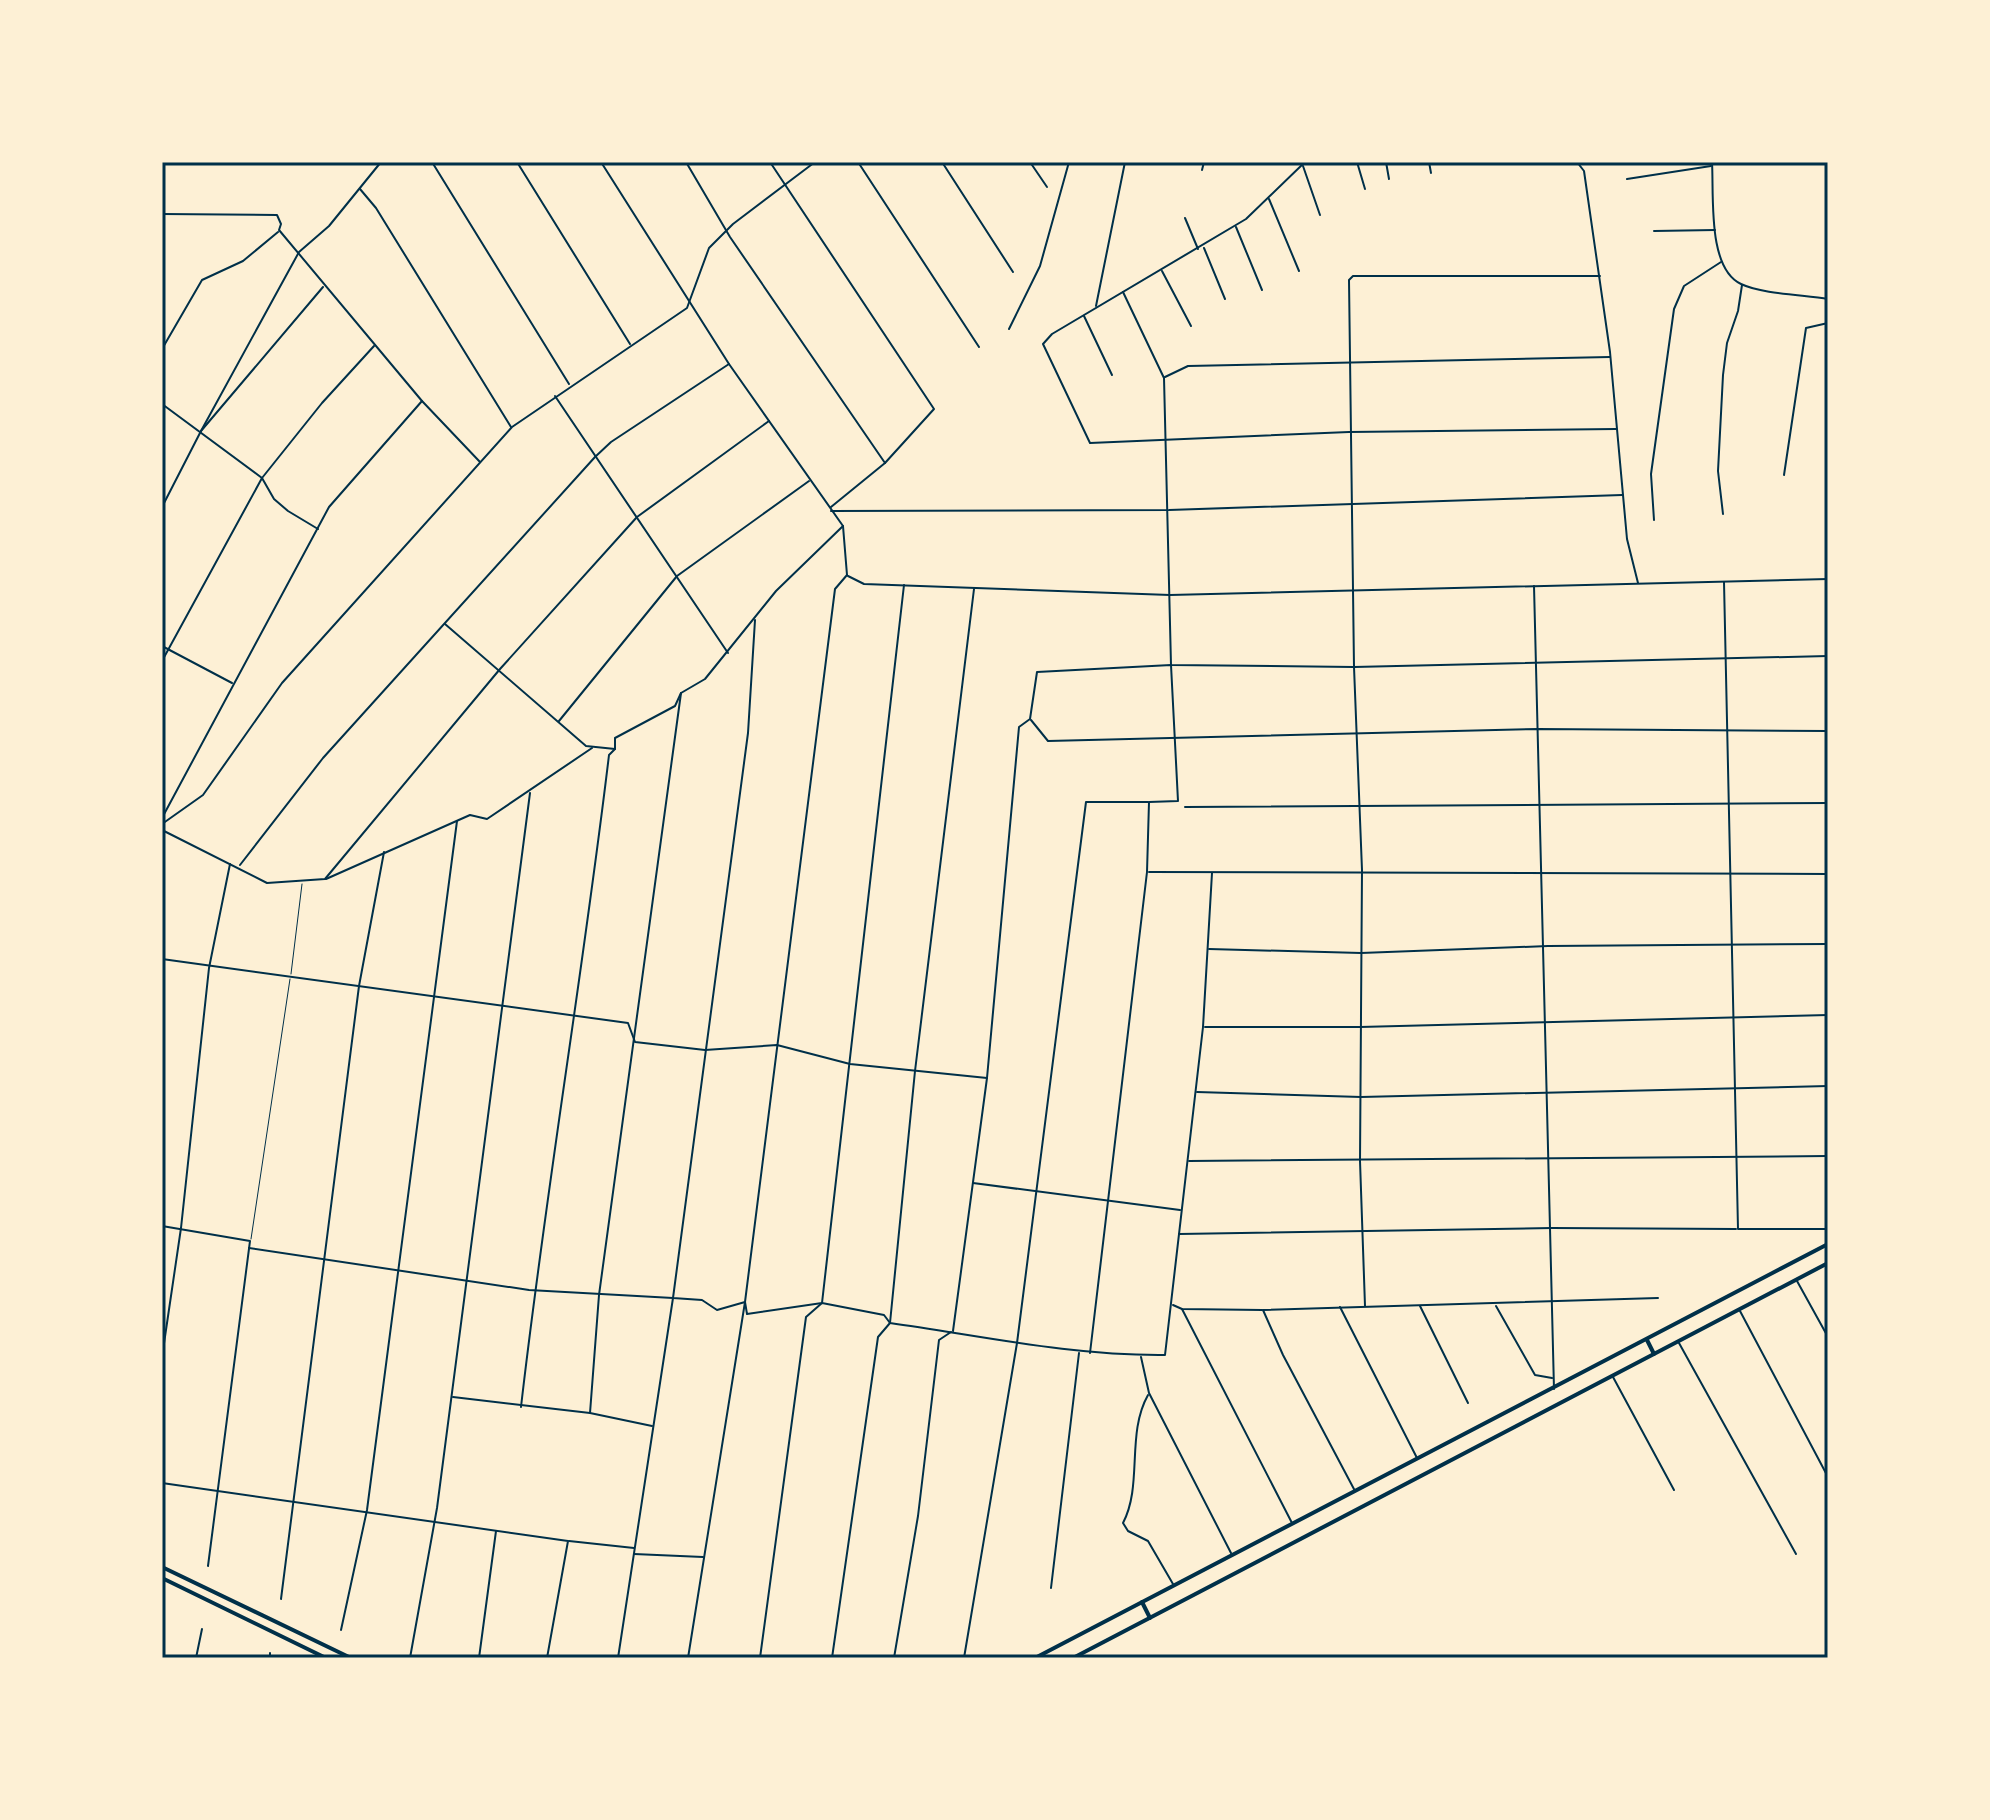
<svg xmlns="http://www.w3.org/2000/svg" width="1990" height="1820" font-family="'Exo 2',sans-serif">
	<rect width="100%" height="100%" fill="#fdf0d5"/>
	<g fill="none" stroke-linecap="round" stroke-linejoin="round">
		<g stroke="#003049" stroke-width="1">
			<path d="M291 974 302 884"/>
			<path d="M251 1239 290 979"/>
		</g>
		<g stroke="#003049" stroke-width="2">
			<path d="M432 162 569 384"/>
			<path d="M517 162 630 344"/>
			<path d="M601 162 729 364 843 526 847 575"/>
			<path d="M686 162 730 237 885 463 831 507"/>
			<path d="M770 162 934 409 885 463"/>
			<path d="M858 162 979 347"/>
			<path d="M942 162 1013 272"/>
			<path d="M1030 162 1047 187"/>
			<path d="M1305 162 1246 219 1052 334 1043 344 1090 443 1349 432 1616 429"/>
			<path d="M1357 162 1365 189"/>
			<path d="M1386 162 1389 179"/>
			<path d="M1429 162 1431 173"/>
			<path d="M1577 162 1584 171 1610 352 1627 539 1638 583"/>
			<path d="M1712 162C1714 195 1707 268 1741 284 1762 294 1804 295 1828 299"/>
			<path d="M1303 166 1320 215"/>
			<path d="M1202 170 1204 162"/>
			<path d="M1627 179 1711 166"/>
			<path d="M360 189 376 208 511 427"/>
			<path d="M1269 199 1299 271"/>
			<path d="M162 214 277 215 281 224 279 230 422 401 480 462"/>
			<path d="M1185 218 1198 249"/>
			<path d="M1236 227 1262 290"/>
			<path d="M1654 231 1715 230"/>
			<path d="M1204 248 1225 299"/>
			<path d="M1162 271 1191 326"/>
			<path d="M1600 276H1353L1349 280 1354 667 1828 656"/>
			<path d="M1123 292 1164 378 1171 665 1354 667 1362 870 1360 1161 1365 1306"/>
			<path d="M1096 306 1125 162"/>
			<path d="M1084 316 1112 375"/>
			<path d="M1009 329 1040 266 1069 162"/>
			<path d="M162 349 202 280 243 261 278 232"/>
			<path d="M1165 377 1188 366 1610 357"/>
			<path d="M555 396 728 653"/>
			<path d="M162 404 262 478 274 499 288 511 318 529"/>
			<path d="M201 431 299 252 329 226 381 162"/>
			<path d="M1784 475 1806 328 1828 323"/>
			<path d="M162 507 201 431 323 287"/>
			<path d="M831 511 1169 510 1622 495"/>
			<path d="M1723 514 1718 471 1723 375 1727 343 1738 311 1742 285"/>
			<path d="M1654 520 1651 474 1674 309 1684 286 1721 262"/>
			<path d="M848 576 864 584 1170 595 1828 579"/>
			<path d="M1724 582 1738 1229H1828"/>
			<path d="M1534 586 1554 1389"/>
			<path d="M755 620 748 733 673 1298 702 1300 717 1310 745 1302 747 1314 822 1303 904 585"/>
			<path d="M445 624 586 746 615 749V738L675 706 681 693 705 679 776 591 843 526"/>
			<path d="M162 646 232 683"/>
			<path d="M162 661 262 478 322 403 374 346"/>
			<path d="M1031 720 1048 741 1538 729 1828 731"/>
			<path d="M559 721 677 576 809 481"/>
			<path d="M1185 807 1828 803"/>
			<path d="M162 818 329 507 422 401"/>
			<path d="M162 824 203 795 282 683 512 427 687 308 709 248 733 224 815 162"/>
			<path d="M162 830 267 883 325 879 500 669 637 517 769 421"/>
			<path d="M240 865 323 758 595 457 611 442 729 364"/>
			<path d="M1149 872 1828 874"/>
			<path d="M326 879 470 815 487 819 592 748"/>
			<path d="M1209 949 1361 953 1548 946 1828 944"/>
			<path d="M162 959 628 1023 635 1042 705 1050 777 1045 850 1064 987 1078"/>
			<path d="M1205 1027H1360L1828 1015"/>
			<path d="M1197 1092 1361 1097 1828 1086"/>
			<path d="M1189 1161 1828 1156"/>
			<path d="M973 1183 1180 1210"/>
			<path d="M162 1226 250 1241 208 1566"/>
			<path d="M1179 1234 1552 1228 1736 1229"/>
			<path d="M249 1248 529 1290 673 1298 618 1658"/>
			<path d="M1797 1281 1828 1337"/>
			<path d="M1173 1305 1182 1309 1262 1310"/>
			<path d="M1420 1306 1468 1403"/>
			<path d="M1496 1306 1535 1375 1552 1378"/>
			<path d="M1340 1307 1417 1458"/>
			<path d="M1182 1309 1292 1523"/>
			<path d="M1740 1311 1828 1477"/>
			<path d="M953 1331 987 1078 1019 727 1030 719 1037 672 1171 665 1178 801 1149 802 1147 872 1090 1353"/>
			<path d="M1679 1343 1796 1554"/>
			<path d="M162 1357 181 1228 209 968 230 864"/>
			<path d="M1141 1357 1149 1393 1231 1553"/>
			<path d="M1613 1377 1674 1490"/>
			<path d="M1148 1395C1126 1434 1143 1485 1123 1523L1128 1531 1148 1541 1173 1584"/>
			<path d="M453 1397 590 1413 652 1426"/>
			<path d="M521 1407C546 1189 583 973 609 755L615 749"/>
			<path d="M590 1413 599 1295 681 693"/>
			<path d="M162 1483 568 1541 547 1658"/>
			<path d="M1355 1491 1283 1355 1263 1310 1658 1298"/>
			<path d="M569 1541 634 1548"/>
			<path d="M634 1554 703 1557"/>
			<path d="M1051 1588 1079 1353"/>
			<path d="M281 1599 359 986 384 852"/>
			<path d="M341 1630 367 1510 457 821"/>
			<path d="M196 1658 202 1629"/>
			<path d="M270 1658V1653"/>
			<path d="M410 1658 437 1508 530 793"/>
			<path d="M479 1658 496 1531"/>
			<path d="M688 1658 745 1302 835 589 847 575"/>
			<path d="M760 1658 806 1317 822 1303 884 1315 890 1323C982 1336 1072 1356 1165 1355L1203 1027 1212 873"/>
			<path d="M832 1658 878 1337 890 1323 915 1071 974 589"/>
			<path d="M894 1658 918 1516 939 1340 951 1332"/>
			<path d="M964 1658 1017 1343 1086 802H1148"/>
		</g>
		<path stroke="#003049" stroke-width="4" d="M1142 1602 1150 1618"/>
		<g stroke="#003049" stroke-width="4">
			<path d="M1647 1340 1654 1354"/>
			<path d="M162 1567 351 1658"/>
			<path d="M162 1578 326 1658"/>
			<path d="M1035 1658 1828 1244"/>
			<path d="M1073 1658 1828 1263"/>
		</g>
	</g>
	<rect width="1990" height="1820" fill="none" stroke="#fdf0d5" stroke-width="328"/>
	<rect x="164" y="164" width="1662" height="1492" fill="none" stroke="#003049" stroke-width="3"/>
</svg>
